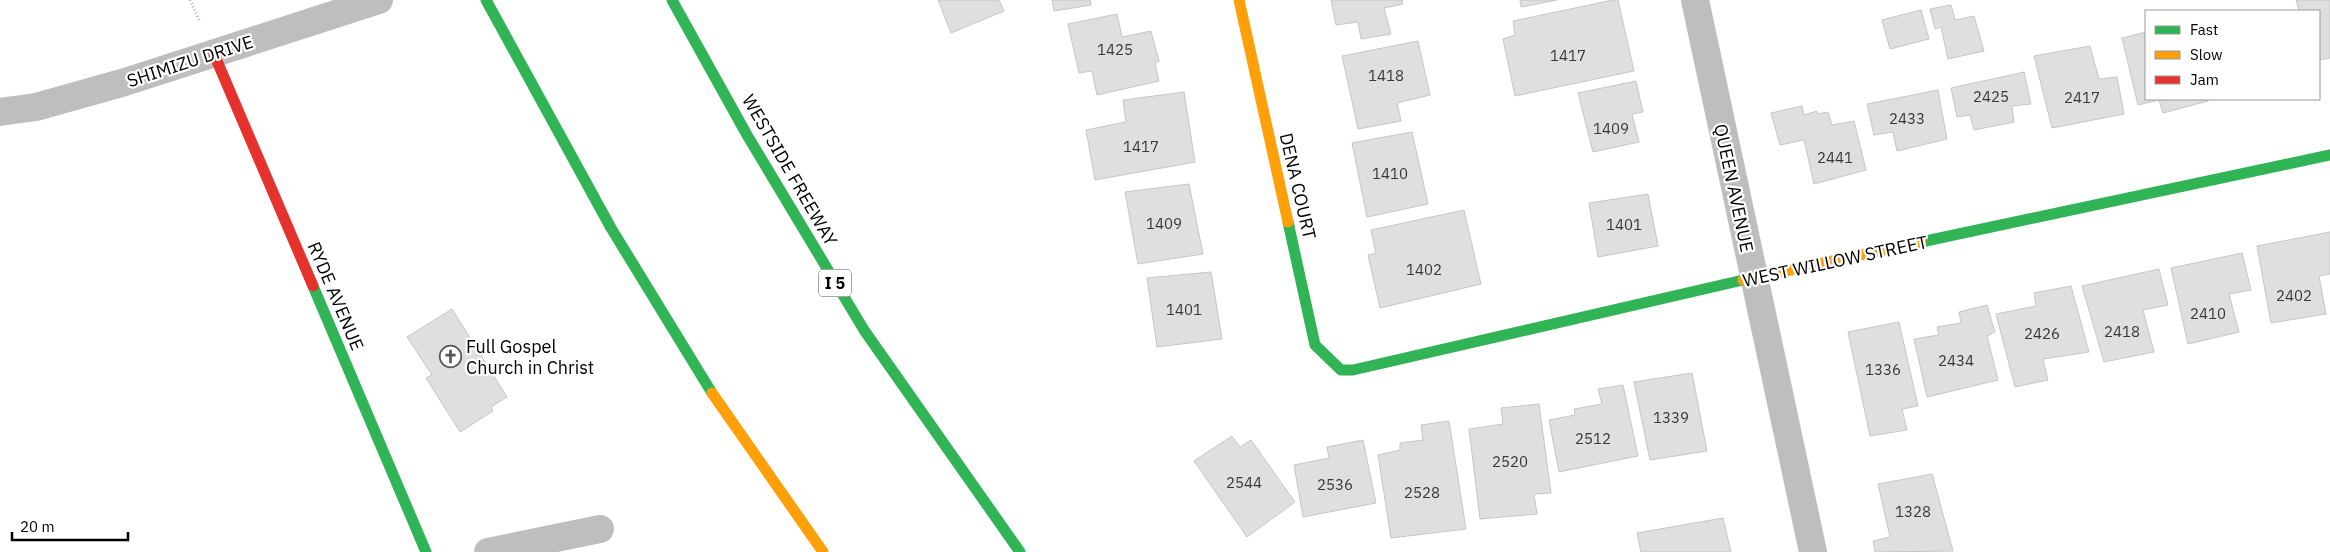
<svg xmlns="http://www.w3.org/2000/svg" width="2330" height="552" font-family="'IBM Plex Sans',sans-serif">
	<rect width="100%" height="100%" fill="#fff"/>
	<g fill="#dfdfdf" stroke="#c6c6c6">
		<path d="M938 0H999L1004 11 951 33Z"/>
		<path d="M1052 0H1090L1091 5 1054 11Z"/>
		<path d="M1331 0H1402L1403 4 1384 8 1391 34 1361 39 1358 22 1336 25Z"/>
		<path d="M1520 0H1557L1521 7Z"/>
		<path d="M1613 0H1618L1634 71 1515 96 1503 39 1515 35 1513 21Z"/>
		<path d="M2296 0H2330V58L2319 60V11H2299Z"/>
		<path d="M1951 5 1955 20 1974 16 1984 51 1948 59 1941 27 1935 29 1930 9Z"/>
		<path d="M1921 10 1929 39 1890 49 1882 20Z"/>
		<path d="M1117 14 1122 37 1151 31 1159 61 1155 63 1159 81 1097 95 1092 71 1079 73 1068 24Z"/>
		<path d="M2146 32V99H2207L2208 101 2163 113 2159 100 2138 105 2122 38Z"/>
		<path d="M1418 41 1430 95 1397 103 1401 121 1358 129 1342 56Z"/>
		<path d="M2090 46 2099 79 2117 77 2124 114 2052 128 2034 56Z"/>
		<path d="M2024 72 2031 104 2012 106 2014 122 1974 130 1970 115 1957 117 1951 88Z"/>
		<path d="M1636 81 1643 112 1632 114 1639 142 1593 152 1578 93Z"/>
		<path d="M1938 90 1947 139 1897 151 1893 132 1874 135 1867 104Z"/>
		<path d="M1184 92 1195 162 1095 180 1086 130 1126 122 1123 100Z"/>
		<path d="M1802 106 1804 115 1817 111V114L1828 112 1832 125 1854 121 1866 170 1814 184 1804 140 1780 145 1771 113Z"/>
		<path d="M1412 132 1428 204 1367 217 1352 143Z"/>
		<path d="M1189 184 1203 254 1138 264 1125 192Z"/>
		<path d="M1648 194 1658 246 1598 257 1589 203Z"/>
		<path d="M1464 210 1481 284 1380 308 1368 255 1376 253 1371 230Z"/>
		<path d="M2330 232V274L2319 276 2326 314 2271 323 2257 246Z"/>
		<path d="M2242 253 2251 290 2229 294 2239 332 2188 344 2171 268Z"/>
		<path d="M2159 269 2168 305 2143 310 2154 352 2104 362 2082 286Z"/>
		<path d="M1211 272 1222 339 1157 347 1147 278Z"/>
		<path d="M2071 286 2089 352 2043 359 2048 380 2015 387 1996 314 2036 306 2034 293Z"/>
		<path d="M1987 305 1995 332 1987 336 1998 380 1927 397 1914 339 1939 335 1937 327 1961 323 1959 312Z"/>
		<path d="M452 309 507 397 491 407 493 411 460 432 426 378 432 375 407 337Z"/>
		<path d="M1899 322 1918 406 1902 409 1907 430 1870 436 1848 332Z"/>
		<path d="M1692 373 1707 451 1650 460 1634 382Z"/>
		<path d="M1623 385 1638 456 1559 472 1549 420 1575 415 1574 409 1602 404 1598 389Z"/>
		<path d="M1539 404 1551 493 1534 494 1537 514 1480 519 1469 429 1503 424 1501 408Z"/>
		<path d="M1449 421 1466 529 1391 538 1378 455 1400 450V443L1423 440 1421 425Z"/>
		<path d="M1232 436 1240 447 1251 440 1295 502 1247 537 1194 461Z"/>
		<path d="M1363 440 1376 503 1303 517 1294 465 1329 458 1327 447Z"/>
		<path d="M1932 474 1953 551 1875 552 1873 541 1890 537 1878 484Z"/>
		<path d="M1723 518 1731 552H1641L1637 533Z"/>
	</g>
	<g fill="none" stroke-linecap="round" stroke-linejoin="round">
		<path stroke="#b9b9b9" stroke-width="3" stroke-dasharray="1 2.5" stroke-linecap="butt" d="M190 0 200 22"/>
		<g stroke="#bebebe" stroke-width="28">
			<path d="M1695 0 1813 552"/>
			<path d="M0 112 36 107 125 82 379 0"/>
			<path d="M488 552 600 529"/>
		</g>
		<g stroke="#30b455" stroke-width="11">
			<path d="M486 0 611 228 712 393"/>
			<path d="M672 0 747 135 864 330 1020 552"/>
			<path d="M1288 222 1315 345 1341 370H1353L1743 280"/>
			<path d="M1921 242 2330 155"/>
			<path d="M313 286 426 552"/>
		</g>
		<g stroke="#ff9f0a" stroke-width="11">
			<path d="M1239 0 1288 222"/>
			<path d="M1743 280 1921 242"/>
			<path d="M712 393 823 552"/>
		</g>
		<path stroke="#e5322d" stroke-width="11" d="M214 54 313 286"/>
	</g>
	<defs>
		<symbol id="church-ring" viewBox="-11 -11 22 22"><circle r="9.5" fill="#fff" stroke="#595959" stroke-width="1.5"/><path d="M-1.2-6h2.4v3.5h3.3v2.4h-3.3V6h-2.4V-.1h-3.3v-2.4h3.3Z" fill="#595959"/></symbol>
	</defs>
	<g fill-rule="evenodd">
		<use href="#church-ring" x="438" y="344" width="25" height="25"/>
	</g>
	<g text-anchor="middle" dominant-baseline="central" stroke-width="4.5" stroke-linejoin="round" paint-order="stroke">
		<g font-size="15" fill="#383838">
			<text x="1115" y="49">1425</text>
			<text x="1568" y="55">1417</text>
			<text x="1386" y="75">1418</text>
			<text x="1991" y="96">2425</text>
			<text x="2082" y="97">2417</text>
			<text x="1907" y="118">2433</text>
			<text x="1611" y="128">1409</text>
			<text x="1141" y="146">1417</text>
			<text x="1835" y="157">2441</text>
			<text x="1390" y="173">1410</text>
			<text x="1164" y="223">1409</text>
			<text x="1624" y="224">1401</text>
			<text x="1424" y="269">1402</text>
			<text x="2294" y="295">2402</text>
			<text x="1184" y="309">1401</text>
			<text x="2208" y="313">2410</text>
			<text x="2122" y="331">2418</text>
			<text x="2042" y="333">2426</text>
			<text x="1956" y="360">2434</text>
			<text x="1883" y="369">1336</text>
			<text x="1671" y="417">1339</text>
			<text x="1593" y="438">2512</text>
			<text x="1510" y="461">2520</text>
			<text x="1244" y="482">2544</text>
			<text x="1335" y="484">2536</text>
			<text x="1422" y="492">2528</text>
			<text x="1913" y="511">1328</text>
		</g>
		<rect fill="#fff" stroke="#4c4c4c" stroke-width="1" x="819" y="269.5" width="32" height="27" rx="4"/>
		<g font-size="16" font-weight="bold" fill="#000">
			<text x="835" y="283">I 5</text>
		</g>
		<g font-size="18" fill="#000" stroke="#fff">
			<text transform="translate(190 61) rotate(-18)">SHIMIZU DRIVE</text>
			<text transform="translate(790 170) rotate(60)">WESTSIDE FREEWAY</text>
			<text transform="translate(1298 186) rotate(77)">DENA COURT</text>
			<text transform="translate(1734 188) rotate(78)">QUEEN AVENUE</text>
			<text transform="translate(1835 261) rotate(-12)">WEST WILLOW STREET</text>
			<text transform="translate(336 296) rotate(67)">RYDE AVENUE</text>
		</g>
		<g font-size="18" fill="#000" stroke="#fff" text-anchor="start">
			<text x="466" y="346">Full Gospel<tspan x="466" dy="21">Church in Christ</tspan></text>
		</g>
	</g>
	<rect x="2145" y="10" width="175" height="90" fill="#ffffff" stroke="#999999"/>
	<rect x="2155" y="26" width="25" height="8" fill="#30b455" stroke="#999999"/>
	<text x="2190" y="35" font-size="15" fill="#000000">Fast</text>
	<rect x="2155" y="51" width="25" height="8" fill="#ff9f0a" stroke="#999999"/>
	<text x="2190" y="60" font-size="15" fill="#000000">Slow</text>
	<rect x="2155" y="76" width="25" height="8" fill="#e5322d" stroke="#999999"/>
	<text x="2190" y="85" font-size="15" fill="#000000">Jam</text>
	<path d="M12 532v8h116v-8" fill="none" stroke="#000000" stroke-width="2.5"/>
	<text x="20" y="532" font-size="15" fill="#000000" stroke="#ffffff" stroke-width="4" paint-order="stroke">20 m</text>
</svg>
